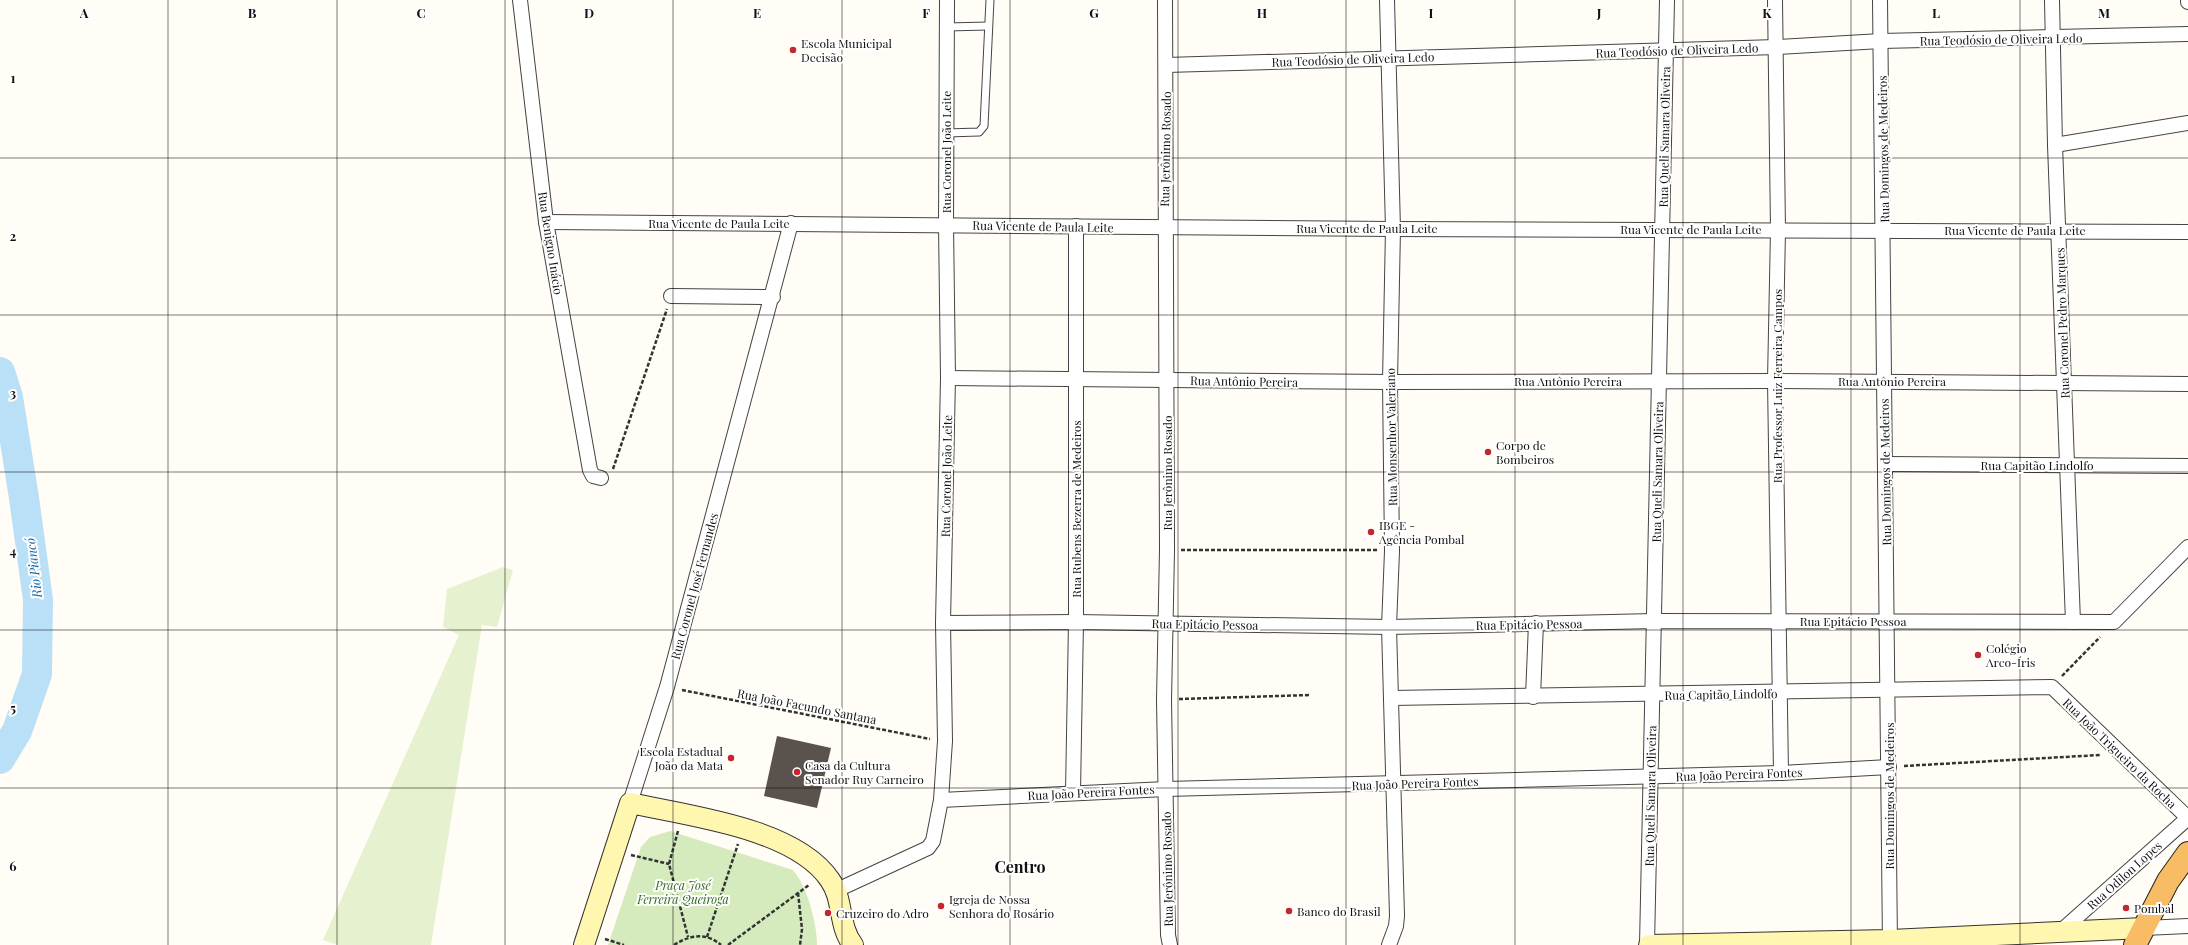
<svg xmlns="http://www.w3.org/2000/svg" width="2188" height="945" font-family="'Playfair Display',serif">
	<rect width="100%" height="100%" fill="#fffdf5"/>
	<path fill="#d5ebbd" d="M670 831 793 870C807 886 817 924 817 945H608L641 847 650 837Z"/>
	<path fill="#e6f2cf" d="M503 567 513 570 497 627 482 625 431 945H338L323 940 459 635 443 627 447 589Z"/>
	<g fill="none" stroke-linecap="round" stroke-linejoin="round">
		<path stroke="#b9e0f7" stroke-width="30" d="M0 372 8 397 24 498 38 600 37 674 17 731 0 759"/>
	</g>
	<path fill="#5a524d" d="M777 736 831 748 817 808 764 796Z"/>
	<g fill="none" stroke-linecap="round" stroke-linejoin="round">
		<defs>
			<g id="service">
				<path d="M947 27 988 26"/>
				<path d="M946 133 979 132 984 126 990 0"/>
			</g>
			<g id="minor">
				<path d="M520 0 546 222 590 470 593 476 601 478"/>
				<path d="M1165 0 1167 550 1164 700 1168 935 1170 945"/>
				<path d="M1387 0 1393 229 1390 382 1392 551 1389 627 1397 916 1396 926 1389 945"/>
				<path d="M1775 0 1778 230 1775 381 1781 773"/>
				<path d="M1880 0 1890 945"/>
				<path d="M2052 0 2055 145 2073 622"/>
				<path d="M2188 0V2"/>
				<path d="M1166 65 1777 47 1881 41 2188 34"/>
				<path d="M2055 145 2188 123"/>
				<path d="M546 222 1393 229 2188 232"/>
				<path d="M671 296 773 297"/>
				<path d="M948 378 1390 382 1775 381 2188 384"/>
				<path d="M1886 464 2188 466"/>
				<path d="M943 623 1076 622 1389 627 1654 621 2114 622 2188 547"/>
				<path d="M1533 697 1536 623"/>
				<path d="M1391 698C1611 696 1831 689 2052 687L2188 818"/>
				<path d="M1073 792 1076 622V226"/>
				<path d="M941 800 1166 789 1781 773 1889 767"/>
				<path d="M630 803 667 687 791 223"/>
				<path d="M837 890 928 848 933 841 941 800 945 741 943 623 948 378 946 224 947 0"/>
				<path d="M2144 928 2188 926"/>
				<path d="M2060 932 2188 818"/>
				<path d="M1647 945 1667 0"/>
			</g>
			<g id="secondary">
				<path d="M584 945 630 803C689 816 795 828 830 880 844 900 838 926 853 945"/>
				<path d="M1649 945 1890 940 2144 928"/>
			</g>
			<path id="trunk" d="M2135 945 2168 881 2188 853"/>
		</defs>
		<use href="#service" stroke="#444" stroke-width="9"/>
		<use href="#minor" stroke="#444" stroke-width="16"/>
		<use href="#secondary" stroke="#333" stroke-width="22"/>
		<use href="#trunk" stroke="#222" stroke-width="24"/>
		<g stroke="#333" stroke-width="2.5" stroke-dasharray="4 2" stroke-linecap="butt">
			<path d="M613 469 667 309"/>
			<path d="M1181 550H1378"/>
			<path d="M2062 676 2100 637"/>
			<path d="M682 690 930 739"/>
			<path d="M1179 699 1311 695"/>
			<path d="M1904 766 2100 755"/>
			<path d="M678 831 669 864 688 937"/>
			<path d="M631 855 669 864"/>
			<path d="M798 893 802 929 800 945"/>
			<path d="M707 937 738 844"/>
			<path d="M605 939 624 945"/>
			<path d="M674 945C690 935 706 932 721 945"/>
			<path d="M728 945 809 885"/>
		</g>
		<use href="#service" stroke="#fff" stroke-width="7"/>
		<use href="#minor" stroke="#fff" stroke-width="14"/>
		<use href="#secondary" stroke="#fff6b0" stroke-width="20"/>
		<use href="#trunk" stroke="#f7bc64" stroke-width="22"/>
	</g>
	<path fill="none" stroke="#111" stroke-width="1" stroke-opacity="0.55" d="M168 0V945M337 0V945M505 0V945M673 0V945M842 0V945M1010 0V945M1178 0V945M1346 0V945M1515 0V945M1683 0V945M1851 0V945M2020 0V945M0 158H2188M0 315H2188M0 472H2188M0 630H2188M0 788H2188"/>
	<g fill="#c4262e" stroke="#fff" stroke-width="1.5">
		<circle cx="793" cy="50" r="4"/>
		<circle cx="1488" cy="452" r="4"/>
		<circle cx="1371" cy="532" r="4"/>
		<circle cx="1978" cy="655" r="4"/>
		<circle cx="731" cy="758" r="4"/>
		<circle cx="797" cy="772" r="4"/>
		<circle cx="941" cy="906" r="4"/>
		<circle cx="2126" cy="908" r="4"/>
		<circle cx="1289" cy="911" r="4"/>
		<circle cx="828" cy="913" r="4"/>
	</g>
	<g text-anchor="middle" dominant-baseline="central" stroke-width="4" stroke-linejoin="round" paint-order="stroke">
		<g font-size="12" fill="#111" stroke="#fff">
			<text transform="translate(2001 39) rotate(-1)">Rua Teodósio de Oliveira Ledo</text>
			<text transform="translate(1677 50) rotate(-2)">Rua Teodósio de Oliveira Ledo</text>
			<text transform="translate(1353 59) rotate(-2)">Rua Teodósio de Oliveira Ledo</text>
			<text transform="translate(1664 137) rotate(-89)">Rua Queli Samara Oliveira</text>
			<text transform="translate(1165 149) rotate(-89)">Rua Jerônimo Rosado</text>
			<text transform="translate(1883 149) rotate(-91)">Rua Domingos de Medeiros</text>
			<text transform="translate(946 152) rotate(-90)">Rua Coronel João Leite</text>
			<text x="719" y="223">Rua Vicente de Paula Leite</text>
			<text transform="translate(1043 226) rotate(1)">Rua Vicente de Paula Leite</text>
			<text x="1367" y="228">Rua Vicente de Paula Leite</text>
			<text x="1691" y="229">Rua Vicente de Paula Leite</text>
			<text x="2015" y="230">Rua Vicente de Paula Leite</text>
			<text transform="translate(551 243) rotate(81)">Rua Benigno Inácio</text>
			<text transform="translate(2062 323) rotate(-92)">Rua Coronel Pedro Marques</text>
			<text transform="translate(1244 381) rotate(1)">Rua Antônio Pereira</text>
			<text x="1568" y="381">Rua Antônio Pereira</text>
			<text x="1892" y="381">Rua Antônio Pereira</text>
			<text transform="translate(1777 386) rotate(-90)">Rua Professor Luiz Ferreira Campos</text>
			<text transform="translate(1391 437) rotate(-91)">Rua Monsenhor Valeriano</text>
			<text x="2037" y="465">Rua Capitão Lindolfo</text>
			<text transform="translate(1657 472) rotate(-89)">Rua Queli Samara Oliveira</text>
			<text transform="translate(1885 472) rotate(-91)">Rua Domingos de Medeiros</text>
			<text transform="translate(1167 473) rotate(-90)">Rua Jerônimo Rosado</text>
			<text transform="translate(946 476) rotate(-89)">Rua Coronel João Leite</text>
			<text transform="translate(1076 509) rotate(-90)">Rua Rubens Bezerra de Medeiros</text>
			<text transform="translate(694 586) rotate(-75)">Rua Coronel José Fernandes</text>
			<text x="1853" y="621">Rua Epitácio Pessoa</text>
			<text transform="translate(1205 624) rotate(1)">Rua Epitácio Pessoa</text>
			<text transform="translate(1529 624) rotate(-1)">Rua Epitácio Pessoa</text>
			<text transform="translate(1721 694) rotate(-1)">Rua Capitão Lindolfo</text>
			<text transform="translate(807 706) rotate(11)">Rua João Facundo Santana</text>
			<text transform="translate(2120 753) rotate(44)">Rua João Trigueiro da Rocha</text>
			<text transform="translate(1739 774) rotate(-2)">Rua João Pereira Fontes</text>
			<text transform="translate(1415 783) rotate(-2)">Rua João Pereira Fontes</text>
			<text transform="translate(1091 792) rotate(-3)">Rua João Pereira Fontes</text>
			<text transform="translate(1650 796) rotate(-89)">Rua Queli Samara Oliveira</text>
			<text transform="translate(1889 796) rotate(-90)">Rua Domingos de Medeiros</text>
			<text transform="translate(1167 869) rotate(-91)">Rua Jerônimo Rosado</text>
			<text transform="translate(2124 875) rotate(-42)">Rua Odilon Lopes</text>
		</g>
		<g font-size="12" fill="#111" stroke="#fff" text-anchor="start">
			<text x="801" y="43">Escola Municipal<tspan x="801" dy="14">Decisão</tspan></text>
			<text x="1496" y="445">Corpo de<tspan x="1496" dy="14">Bombeiros</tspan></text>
			<text x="1379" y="525">IBGE -<tspan x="1379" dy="14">Agência Pombal</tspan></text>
			<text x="1986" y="648">Colégio<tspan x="1986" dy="14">Arco-Íris</tspan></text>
			<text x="723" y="751" text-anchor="end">Escola Estadual<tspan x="723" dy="14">João da Mata</tspan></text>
			<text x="805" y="765">Casa da Cultura<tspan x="805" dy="14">Senador Ruy Carneiro</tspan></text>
			<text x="949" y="899">Igreja de Nossa<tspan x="949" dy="14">Senhora do Rosário</tspan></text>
			<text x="2134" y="908">Pombal</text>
			<text x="1297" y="911">Banco do Brasil</text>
			<text x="836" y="913">Cruzeiro do Adro</text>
		</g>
		<g font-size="12" font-style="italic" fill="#2f6b1f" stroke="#fff">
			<text x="683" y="885">Praça José<tspan x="683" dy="14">Ferreira Queiroga</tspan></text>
		</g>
		<g font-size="13" font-style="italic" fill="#1768a6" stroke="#fff">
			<text transform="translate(33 568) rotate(-97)">Rio Piancó</text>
		</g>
		<g font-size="16" font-weight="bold" fill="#111" stroke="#fff">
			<text x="1020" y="866">Centro</text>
		</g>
	</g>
	<g font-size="13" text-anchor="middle" font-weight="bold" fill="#111" stroke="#fff" stroke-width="4" stroke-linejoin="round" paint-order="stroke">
		<text x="84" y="18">A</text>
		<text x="252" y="18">B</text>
		<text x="421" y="18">C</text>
		<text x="589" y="18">D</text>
		<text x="757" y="18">E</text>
		<text x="926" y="18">F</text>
		<text x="1094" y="18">G</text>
		<text x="1262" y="18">H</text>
		<text x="1431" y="18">I</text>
		<text x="1599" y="18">J</text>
		<text x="1767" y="18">K</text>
		<text x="1936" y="18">L</text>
		<text x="2104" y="18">M</text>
		<text x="13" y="83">1</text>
		<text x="13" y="241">2</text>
		<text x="13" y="398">3</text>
		<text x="13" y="556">4</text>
		<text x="13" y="713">5</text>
		<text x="13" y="871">6</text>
	</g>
</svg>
